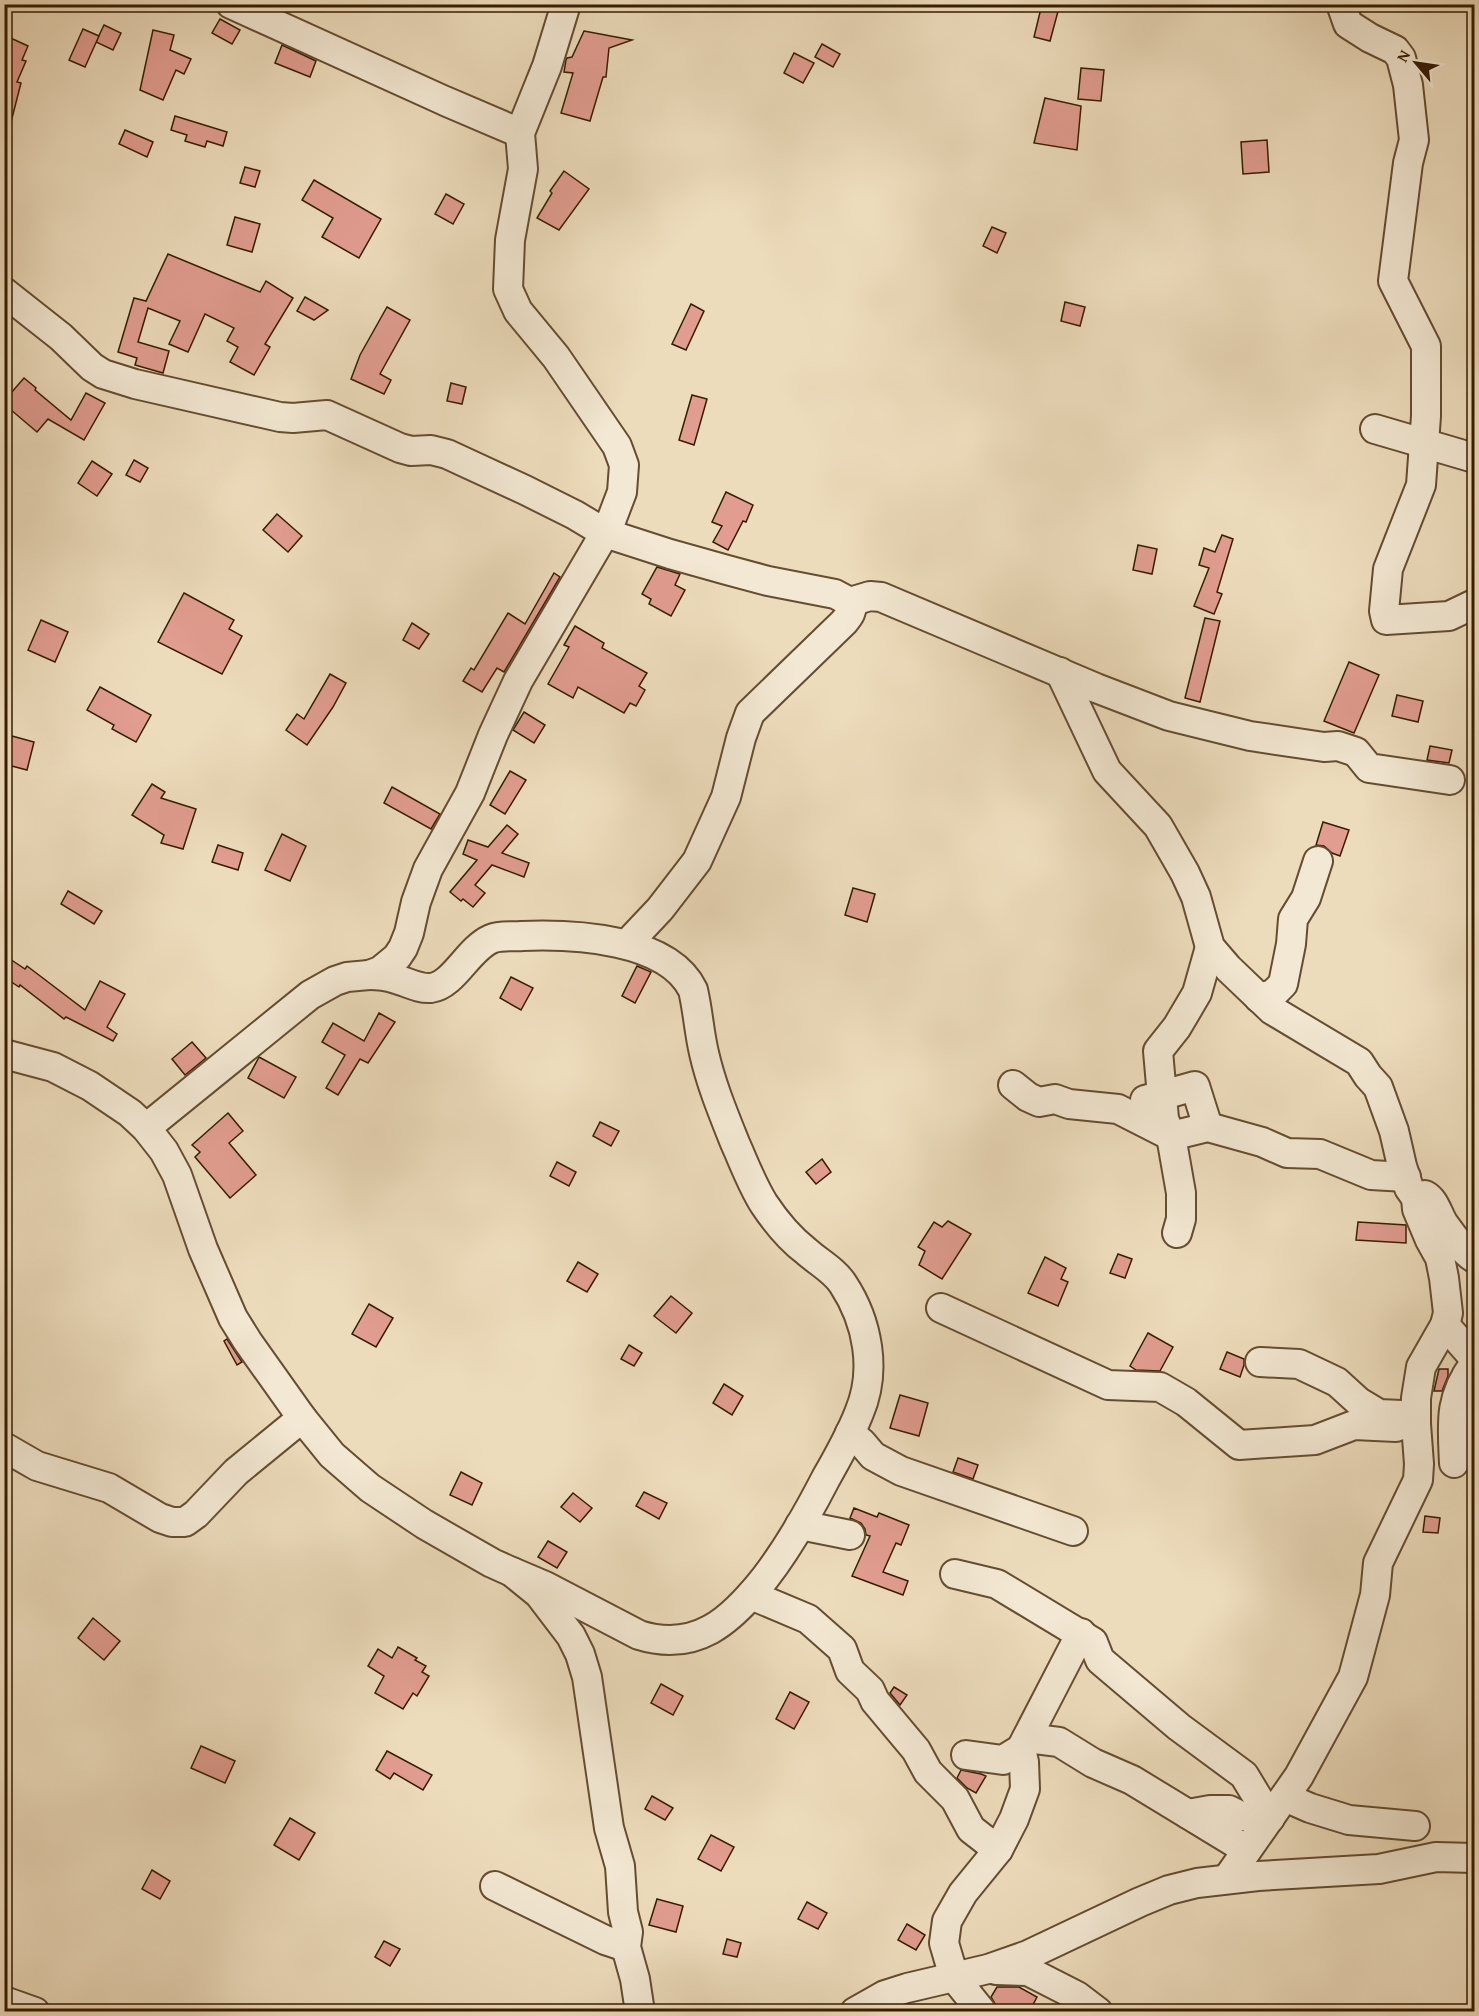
<svg xmlns="http://www.w3.org/2000/svg" width="1479" height="2016" font-family="'Gentium Book Plus',serif">
	<rect width="100%" height="100%" fill="#eddcbc"/>
	<filter id="stains"><feTurbulence type="fractalNoise" baseFrequency=".00333" numOctaves="4"/><feColorMatrix values="0 0 0 0 .2 0 0 0 0 .09 0 0 0 0 .02 0 0 0 .5 -.17"/></filter>
	<radialGradient id="worn" r=".72"><stop offset=".6" stop-color="#630" stop-opacity="0"/><stop offset="1" stop-color="#630" stop-opacity=".3"/></radialGradient>
	<g fill="#e19d90" stroke="#361d01" stroke-width="1.5">
		<path d="M1042 4H1060L1050 41 1034 37Z"/>
		<path d="M220 19 240 30 232 44 212 33Z"/>
		<path d="M104 25 121 33 113 50 96 42Z"/>
		<path d="M83 29 99 36 85 67 69 60Z"/>
		<path d="M153 30 174 35 170 50 191 59 184 74 176 70 163 100 140 90Z"/>
		<path d="M584 31 632 40 609 48 606 77H603L590 121 561 113 573 73 564 72 566 60 567 58 572 57Z"/>
		<path d="M4 35 28 46 22 60 26 61 17 82 21 83 10 126H4Z"/>
		<path d="M822 44 840 54 833 67 815 57Z"/>
		<path d="M282 45 316 61 310 77 275 63Z"/>
		<path d="M794 53 814 63 803 83 784 73Z"/>
		<path d="M1081 68 1104 70 1101 101 1078 99Z"/>
		<path d="M1045 98 1081 106 1077 150 1034 143Z"/>
		<path d="M175 116 227 132 223 146 207 141 205 147 185 141 187 135 171 130Z"/>
		<path d="M125 130 153 142 147 157 119 144Z"/>
		<path d="M1267 140 1269 172 1243 174 1241 142Z"/>
		<path d="M245 167 260 171 255 187 240 183Z"/>
		<path d="M564 171 589 189 559 230 537 218 552 193 550 191Z"/>
		<path d="M314 180 381 219 359 258 322 237 333 218 302 200Z"/>
		<path d="M446 194 464 204 453 224 435 214Z"/>
		<path d="M235 217 260 224 252 252 227 245Z"/>
		<path d="M992 227 1006 233 997 253 983 246Z"/>
		<path d="M168 254 260 292 266 281 293 298 265 344 270 347 254 375 230 362 238 347 227 341 234 328 205 314 188 352 169 344 180 321 148 308 138 342 169 351 163 373 135 365 137 358 118 352 134 298 146 301Z"/>
		<path d="M305 297 328 310 314 320 297 311Z"/>
		<path d="M1065 302 1085 307 1080 326 1061 321Z"/>
		<path d="M691 304 704 311 686 350 672 344Z"/>
		<path d="M387 307 410 320 380 374 391 380 384 394 351 379 360 355Z"/>
		<path d="M24 378 36 388 35 390 71 420 86 393 105 403 84 440 48 419 37 432 4 404V401Z"/>
		<path d="M451 383 466 387 462 404 447 401Z"/>
		<path d="M692 395 707 399 694 445 679 440Z"/>
		<path d="M134 460 148 468 140 482 126 475Z"/>
		<path d="M92 461 112 474 97 496 78 483Z"/>
		<path d="M726 492 753 505 746 522 743 521 728 550 713 542 722 526 712 522Z"/>
		<path d="M277 514 302 536 288 552 263 530Z"/>
		<path d="M1222 535 1233 539 1217 592 1222 594 1214 614 1194 606 1209 568 1199 565 1204 548 1215 552Z"/>
		<path d="M1138 545 1157 549 1152 574 1133 570Z"/>
		<path d="M657 567 680 574 675 585 685 590 671 616 649 604 651 599 642 594Z"/>
		<path d="M554 573 560 577 504 672 497 668 482 692 463 681 471 668 474 670 508 613 525 624Z"/>
		<path d="M184 593 234 620 229 629 242 636 222 674 158 642Z"/>
		<path d="M1205 618 1220 621 1200 702 1185 698Z"/>
		<path d="M41 620 68 632 55 662 28 650Z"/>
		<path d="M412 623 429 634 419 649 403 640Z"/>
		<path d="M575 626 604 643 602 648 647 673 639 686 645 690 636 706 630 703 624 713 578 687 573 698 548 684 569 647 564 645Z"/>
		<path d="M1349 662 1379 675 1354 733 1324 721Z"/>
		<path d="M330 674 346 683 333 707 307 745 286 730 297 714 304 719Z"/>
		<path d="M100 687 151 715 136 742 112 729 114 725 87 710Z"/>
		<path d="M1397 695 1423 701 1418 722 1392 716Z"/>
		<path d="M524 712 545 725 534 743 513 730Z"/>
		<path d="M12 736 34 742 27 770 4 764Z"/>
		<path d="M1430 746 1452 750 1449 763 1427 760Z"/>
		<path d="M510 771 526 780 505 814 490 805Z"/>
		<path d="M152 784 165 792 161 798 196 809 183 849 161 843 164 835 132 815Z"/>
		<path d="M392 787 440 814 431 829 384 803Z"/>
		<path d="M1323 822 1349 830 1340 856 1332 853 1324 846 1316 845Z"/>
		<path d="M507 825 518 834 502 853 529 863 524 877 492 865 475 885 485 893 473 907 463 899 461 901 450 892 477 860 463 854 468 840 488 847Z"/>
		<path d="M282 834 306 846 290 881 265 870Z"/>
		<path d="M218 845 243 853 238 870 212 862Z"/>
		<path d="M853 888 875 894 867 922 845 915Z"/>
		<path d="M68 891 102 911 94 924 61 904Z"/>
		<path d="M4 955 25 969 27 966 85 1010 100 981 125 994 107 1027 117 1034 113 1041 66 1017 64 1019 20 985 19 987 4 977Z"/>
		<path d="M637 966 651 972 635 1003 622 996Z"/>
		<path d="M511 977 533 988 521 1010 500 998Z"/>
		<path d="M379 1013 395 1022 368 1063 360 1059 338 1095 326 1088 345 1055 322 1042 333 1023 364 1041Z"/>
		<path d="M192 1042 206 1058 185 1075 172 1059Z"/>
		<path d="M259 1057 296 1077 284 1098 248 1078Z"/>
		<path d="M228 1113 243 1131 229 1143 256 1175 230 1198 195 1157 200 1152 192 1145Z"/>
		<path d="M600 1122 619 1131 611 1146 593 1136Z"/>
		<path d="M822 1159 831 1172 816 1184 806 1172Z"/>
		<path d="M557 1162 576 1172 569 1186 550 1176Z"/>
		<path d="M948 1221 971 1234 942 1279 919 1265 925 1251 918 1247 934 1222 942 1227Z"/>
		<path d="M1358 1222 1406 1225V1243L1356 1240Z"/>
		<path d="M1118 1254 1132 1259 1125 1278 1110 1273Z"/>
		<path d="M1045 1257 1066 1268 1061 1279 1068 1282 1058 1306 1028 1293Z"/>
		<path d="M578 1262 598 1274 587 1292 567 1281Z"/>
		<path d="M671 1296 692 1313 676 1333 654 1316Z"/>
		<path d="M369 1304 393 1318 376 1347 352 1334Z"/>
		<path d="M1148 1333 1173 1347 1160 1371 1136 1370 1130 1366Z"/>
		<path d="M227 1339 242 1362 237 1365 224 1341Z"/>
		<path d="M629 1345 642 1353 634 1366 621 1359Z"/>
		<path d="M1227 1352 1244 1359V1365L1240 1377 1220 1369Z"/>
		<path d="M1439 1369H1448V1376L1442 1391H1434Z"/>
		<path d="M724 1384 743 1396 732 1415 713 1403Z"/>
		<path d="M900 1395 928 1403 919 1436 890 1428Z"/>
		<path d="M958 1458 978 1465 973 1479 953 1472Z"/>
		<path d="M461 1472 482 1483 472 1505 450 1495Z"/>
		<path d="M644 1492 667 1503 659 1519 636 1506Z"/>
		<path d="M573 1493 592 1508 580 1522 561 1507Z"/>
		<path d="M854 1508 877 1517 879 1513 909 1525 901 1545 896 1543 883 1572 908 1581 903 1595 852 1576 870 1536 866 1535 865 1529 861 1523 850 1518Z"/>
		<path d="M1425 1516 1440 1518 1438 1533 1423 1532Z"/>
		<path d="M548 1541 567 1552 557 1568 538 1557Z"/>
		<path d="M93 1618 120 1641 104 1660 78 1638Z"/>
		<path d="M398 1647 417 1658 415 1660 426 1666 422 1672 429 1676 417 1696 413 1693 403 1709 375 1693 384 1676 368 1666 378 1649 392 1658Z"/>
		<path d="M661 1684 683 1696 673 1715 651 1703Z"/>
		<path d="M894 1687 907 1695 900 1705 890 1693Z"/>
		<path d="M790 1692 809 1702 794 1729 776 1719Z"/>
		<path d="M201 1746 235 1761 225 1783 191 1768Z"/>
		<path d="M387 1751 432 1775 423 1790 394 1773 390 1779 376 1770Z"/>
		<path d="M961 1770 981 1774 986 1776 976 1793 967 1788 957 1778Z"/>
		<path d="M652 1796 673 1808 665 1820 645 1809Z"/>
		<path d="M290 1818 315 1833 299 1860 274 1845Z"/>
		<path d="M711 1835 734 1847 721 1871 698 1859Z"/>
		<path d="M152 1870 170 1881 160 1899 142 1889Z"/>
		<path d="M657 1899 683 1906 676 1932 649 1925Z"/>
		<path d="M807 1902 827 1913 818 1929 798 1919Z"/>
		<path d="M907 1924 925 1935 916 1950 898 1940Z"/>
		<path d="M727 1939 741 1943 737 1957 723 1954Z"/>
		<path d="M384 1941 400 1949 390 1966 375 1957Z"/>
		<path d="M997 1987H1019L1037 1997 1029 2012H1003L998 2009 991 1997Z"/>
	</g>
	<g fill="none" stroke-linecap="round" stroke-linejoin="round">
		<defs>
			<g id="minor">
				<path d="M231 4 445 101 520 133"/>
				<path d="M1341 4 1348 24 1370 38 1395 50 1401 58 1408 85 1414 140 1408 163 1393 281 1426 346V416L1421 485 1388 569 1384 611 1386 620 1449 616 1474 604"/>
				<path d="M4 292 61 337 92 367 103 374 135 384 280 417 293 418 327 415 400 448 411 451 431 450 447 454 525 490 575 515 605 533 670 554 727 570 768 581 835 594 850 602C854 610 849 616 844 622L750 713 741 738 726 797 697 861 660 909 627 944"/>
				<path d="M1375 429 1474 458"/>
				<path d="M850 602 870 596 881 597 1096 688 1169 716 1250 736 1324 747 1338 746 1356 752 1369 768 1450 780"/>
				<path d="M1060 672 1107 771 1158 826 1185 873 1196 897 1210 947 1228 968 1272 1010 1359 1062 1368 1076 1378 1087 1394 1131 1402 1166 1409 1188 1416 1198 1417 1209 1430 1240 1440 1258 1444 1278 1448 1313 1445 1325 1421 1367 1416 1398V1424L1419 1464 1418 1480 1378 1563 1375 1595 1353 1677 1299 1776 1227 1879"/>
				<path d="M369 975C378 975 387 976 396 979 407 982 419 989 431 988 454 985 468 949 491 939 500 935 512 937 522 936 573 934 668 938 693 990 698 1011 699 1032 704 1053 711 1084 723 1113 735 1143 744 1163 752 1185 764 1204 776 1222 789 1238 806 1251 818 1262 834 1270 843 1284 868 1322 877 1371 859 1413 850 1436 838 1457 826 1478 808 1513 789 1547 765 1578 731 1621 696 1653 639 1635L545 1586 512 1572"/>
				<path d="M1259 998 1273 994 1283 984 1291 944 1293 919 1306 898 1318 861"/>
				<path d="M4 1054 53 1067 90 1086 130 1113 146 1128 164 1151 177 1175 203 1249 233 1318 248 1342 302 1418 332 1455 370 1488 424 1524 492 1563 512 1572 539 1594 571 1636 580 1654 587 1677 609 1828 620 1866 623 1912 628 1932 626 1947 635 1979 640 2012"/>
				<path d="M1013 1085 1028 1097 1039 1102 1055 1099 1069 1104 1118 1109 1171 1136 1208 1127 1262 1142 1287 1153 1320 1154 1371 1175 1406 1177"/>
				<path d="M1145 1100 1195 1086 1208 1127"/>
				<path d="M146 1128 310 995 335 981 347 977 369 975 380 971 397 957 403 948 409 933 416 902 428 869 470 793 493 735 518 681 599 543 611 521 622 492 624 465 617 446 556 357 518 311 508 289 510 240 523 169 520 133 547 66 566 4"/>
				<path d="M1425 1195C1435 1200 1438 1215 1444 1224 1452 1235 1463 1251 1474 1258"/>
				<path d="M1177 1233 1181 1219V1193L1171 1136 1164 1119 1158 1051 1177 1027 1197 993 1210 947"/>
				<path d="M941 1308 1108 1385 1160 1387 1186 1402 1239 1445 1315 1440 1354 1425 1396 1427 1416 1416"/>
				<path d="M1445 1325 1474 1358"/>
				<path d="M1260 1362 1299 1364 1337 1382 1359 1402 1379 1414 1402 1415"/>
				<path d="M850 1433 862 1443 873 1456 901 1471 1073 1531"/>
				<path d="M4 1447 37 1466 109 1488 160 1518 172 1522H185L196 1514 236 1472 302 1418"/>
				<path d="M1454 1463C1452 1422 1449 1398 1474 1364"/>
				<path d="M800 1525 850 1535"/>
				<path d="M955 1574 997 1584 1093 1642 1100 1660 1179 1727 1244 1775 1270 1818"/>
				<path d="M751 1595 808 1619 842 1649 850 1671 870 1690 875 1701 916 1750 928 1772 955 1799 971 1829 998 1850"/>
				<path d="M1027 1738 1059 1742 1093 1763 1132 1780 1247 1850"/>
				<path d="M966 1755 1003 1760 1021 1749"/>
				<path d="M1285 1797 1310 1808 1349 1820 1415 1826"/>
				<path d="M1188 1814 1210 1810H1229L1241 1816 1270 1818"/>
				<path d="M495 1886 605 1940 626 1947"/>
				<path d="M996 1970 1028 1971 1077 1996 1098 2012"/>
				<path d="M4 2001 35 2012"/>
				<path d="M855 2012 885 1995 907 1988 988 1969 1028 1955 1140 1902 1169 1890 1197 1883 1258 1876 1379 1869 1436 1857 1474 1858"/>
				<path d="M982 2012 954 1977 944 1943 947 1921 963 1893 998 1850 1014 1819 1025 1789 1024 1762 1021 1749 1081 1633"/>
			</g>
		</defs>
		<use href="#minor" stroke="#644d30" stroke-width="32"/>
		<use href="#minor" stroke="#f3e8d3" stroke-width="28"/>
	</g>
	<rect width="1479" height="2016" fill="none" stroke="#eddcbc" stroke-width="24"/>
	<rect x="6" y="6" width="1467" height="2004" fill="none" stroke="#361d01" stroke-width="3"/>
	<rect x="12" y="12" width="1455" height="1992" fill="none" stroke="#361d01" stroke-width="1.5"/>
	<g transform="translate(1416 63) rotate(299)" stroke="#f3e8d3" stroke-width="4.5" paint-order="stroke">
	<path d="M0-4.5L10 22L0 15L-10 22Z" fill="#361d01"/>
	<text y="-9" font-size="16" font-weight="bold" text-anchor="middle" fill="#361d01">N</text>
	</g>
	<rect width="100%" height="100%" filter="url(#stains)"/>
	<rect width="100%" height="100%" fill="url(#worn)"/>
</svg>
